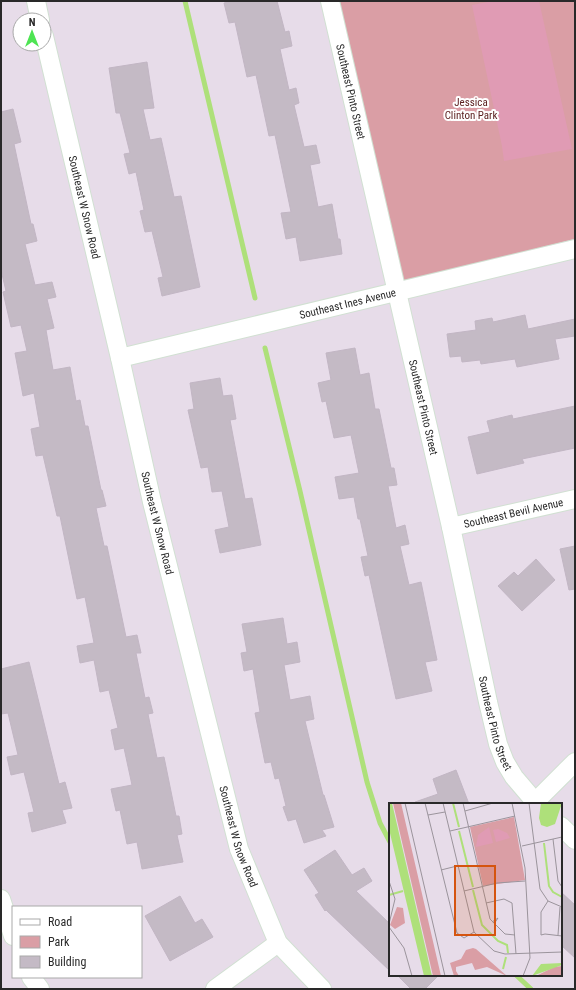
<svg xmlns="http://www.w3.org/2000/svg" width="576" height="990" font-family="'Roboto Condensed',sans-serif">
	<rect width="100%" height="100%" fill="#e7dce9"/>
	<path fill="#da9ea5" d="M339 1H575V239L402 282Z"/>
	<path fill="#e09bb4" d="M493 1H539L572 149 504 161 502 146 472 5Z"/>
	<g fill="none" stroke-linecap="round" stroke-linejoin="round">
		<g stroke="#aee07a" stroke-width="5">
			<path d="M185 1 255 298"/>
			<path d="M265 348 300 491 367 782 380 823 390 842"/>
			<path d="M516 975 531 989"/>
		</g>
	</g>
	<g fill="#c4bac5" stroke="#c2b6c4">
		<path d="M232 1H277L285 32 289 31 292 46 280 49 289 90 296 88 299 103 294 105 304 147 316 145 320 163 310 165 318 207 332 204 338 239H340L342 254 300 261 296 237 286 239 281 213 291 212 275 135 269 136 256 75 247 77 235 22 229 23 224 3Z"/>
		<path d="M147 62 154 108 143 109 150 140 161 138 174 197 181 196 200 287 162 296 158 278 163 277 152 231 145 232 140 211 144 210 136 172 129 174 124 154 130 153 120 113H116L109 68Z"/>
		<path d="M13 109 21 142 14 144 31 224H33L37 241 25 244 35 285 52 282 56 297 47 299 54 328 46 330 53 370 70 367 76 401 80 400 85 426H88L101 490H102L106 506 96 508 104 546H107L126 637 137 635 141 653H136L145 698 149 697 153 713 148 714 157 758 164 757 176 816H179L182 834 177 835 183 862 142 869 137 842 127 844 120 810 116 811 111 789 132 785 124 748 115 750 111 730 118 728 109 690 100 692 94 660 80 663 77 646 94 643 85 597 77 599 60 516H57L43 455 36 456 31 429 40 427 34 393 23 396 15 353 27 351 21 325 11 327 3 292 6 291 1 270V112Z"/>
		<path d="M525 315 528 329 575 319V336L555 339 559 359 517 367 515 359 481 364 480 360 462 362 461 356 450 357 447 334 476 330 475 321 492 318 493 322Z"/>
		<path d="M355 348 360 375 369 373 375 409H379L391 468H394L397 485 388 486 396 528 405 525 409 544 400 546 409 585 421 582 437 660 425 662 432 691 396 699 369 575 365 576 361 557 368 556 360 519H358L354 497 339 499 335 477 359 473 351 435 334 438 326 401 322 402 318 383 331 380 326 353Z"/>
		<path d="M220 378 223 396 232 395 236 419 230 420 245 499 252 498 261 545 220 553 215 530 229 527 222 491 212 492 208 467 201 468 188 410 194 409 190 383Z"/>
		<path d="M575 406V448L522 459 524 463 477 474 468 437 490 432 487 421 512 415 513 419Z"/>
		<path d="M575 546V589L569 590 560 549Z"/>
		<path d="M536 559 555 580 522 611 498 586 514 572 518 576Z"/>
		<path d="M283 618 287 644 297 642 300 662 284 665 290 700 310 696 314 719 305 721 323 795H324L334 827 322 830 326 836 304 843 296 819 288 821 283 807 286 806 279 778 275 779 271 762 265 763 255 713 260 712 253 669 244 671 241 653 247 652 242 624Z"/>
		<path d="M29 662 59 784 65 782 72 808 62 810 66 823 32 832 28 813 34 812 24 772 11 775 7 757 18 755 8 713 1 714V669Z"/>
		<path d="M456 770 469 804H415V802L438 794 433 779Z"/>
		<path d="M335 850 352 875 364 868 372 881 356 891 390 924V971L326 910 325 911 315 895 319 893 304 870Z"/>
		<path d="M561 892 575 905V958L561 945Z"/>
		<path d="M180 896 195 923 202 919 213 937 170 961 145 916Z"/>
		<path d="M397 975H439L425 989H411Z"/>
	</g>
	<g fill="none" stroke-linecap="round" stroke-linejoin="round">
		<defs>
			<g id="minor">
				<path d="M36 1 40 20"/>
				<path id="s1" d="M330 1 451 527 488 702 498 744 505 762 514 777 537 804"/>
				<path id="s2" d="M44 36 120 358 152 502 239 849 278 943 322 989"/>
				<path id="s3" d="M120 358 575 249"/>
				<path id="s4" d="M451 527 575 499"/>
				<path d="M535 802 575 762"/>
				<path d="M561 826 575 840"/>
				<path d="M1 899 13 936"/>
				<path d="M31 977 40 989"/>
				<path d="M215 989 278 943"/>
			</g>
		</defs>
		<use href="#minor" stroke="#d1e0d2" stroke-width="20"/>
		<use href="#minor" stroke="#fff" stroke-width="18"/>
	</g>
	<g text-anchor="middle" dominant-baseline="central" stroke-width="4" stroke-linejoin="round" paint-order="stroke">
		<g font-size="11" fill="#292929" stroke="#fff">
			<text stroke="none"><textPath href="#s1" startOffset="93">Southeast Pinto Street</textPath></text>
			<text stroke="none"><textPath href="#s2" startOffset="176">Southeast W Snow Road</textPath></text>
			<text stroke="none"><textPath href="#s3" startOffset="234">Southeast Ines Avenue</textPath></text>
			<text stroke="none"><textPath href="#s1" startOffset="417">Southeast Pinto Street</textPath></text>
			<text stroke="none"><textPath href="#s4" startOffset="64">Southeast Bevil Avenue</textPath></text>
			<text stroke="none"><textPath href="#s2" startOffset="500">Southeast W Snow Road</textPath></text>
			<text stroke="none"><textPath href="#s1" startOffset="741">Southeast Pinto Street</textPath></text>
			<text stroke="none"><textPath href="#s2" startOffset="824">Southeast W Snow Road</textPath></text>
		</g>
		<g font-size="11" fill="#5d2222" stroke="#fff">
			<text x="471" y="102">Jessica<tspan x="471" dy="13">Clinton Park</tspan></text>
		</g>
	</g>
	<g transform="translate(389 803)">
		<rect width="173" height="173" fill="#e7dce9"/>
		<path d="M4 0H12L52 173H44ZM125 14 136 77 94 83 81 24ZM8 104 14 105 16 120 6 126 1 122ZM84 145 87 146 118 173 98 164 86 167 83 160 67 164V168L70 173H65L61 160 72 156 77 147ZM173 163V173H147L165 164Z" fill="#da9ea5"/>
		<path d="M100 24 104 40 87 44 89 32ZM109 26 118 30 121 35 107 39 104 27Z" fill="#e09bb4"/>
		<path d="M0 0H3L43 173H35L0 26ZM152 0H173L166 21 158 24 152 22 150 15ZM173 160V162L143 173 152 161Z" fill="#aee07a"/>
		<path fill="none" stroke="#aee07a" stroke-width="2" d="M64 0 70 24M70 28 84 84M155 40 160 83 164 89 173 94M84 87 93 122 109 138 118 142 119 150M0 92 14 88M114 166 117 154"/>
		<path fill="none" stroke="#9b949c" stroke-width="1" d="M16 0 56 173M36 0 68 130 75 135 85 129M54 0 85 129 105 148 116 151 173 149M74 0 101 116 116 131 126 132M123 0 136 65 141 155 134 173M140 0 151 86 159 98 173 104M76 8 104 0M39 12 56 9M61 28 126 13M164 36 169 78 173 84M133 43 173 34M52 67 68 63M0 78 6 96 0 121M75 88 108 80 136 78M97 100 115 96 123 100 127 151M103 119 109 115 105 121M0 124 15 145 23 173M156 131 152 132V109L159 98M156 131 173 133M169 132 171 104"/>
		<path fill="#d5540f" fill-opacity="0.15" stroke="#d5540f" stroke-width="2" d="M66 63H106V132H66Z"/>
		<rect width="173" height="173" fill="none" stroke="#292929" stroke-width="2"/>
	</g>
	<rect width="576" height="990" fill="none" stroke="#292929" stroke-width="4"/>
	<rect x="12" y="906" width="130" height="72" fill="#ffffff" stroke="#a9a9a9"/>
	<rect x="20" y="919" width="20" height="6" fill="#ffffff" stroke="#a9a9a9"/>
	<text x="48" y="926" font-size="12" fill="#292929">Road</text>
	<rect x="20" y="936" width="20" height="12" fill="#da9ea5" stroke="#a9a9a9"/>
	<text x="48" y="946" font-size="12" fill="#292929">Park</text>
	<rect x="20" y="956" width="20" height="12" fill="#c4bac5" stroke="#a9a9a9"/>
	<text x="48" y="966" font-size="12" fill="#292929">Building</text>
	<g transform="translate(32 32)"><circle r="19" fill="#ffffff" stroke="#a9a9a9"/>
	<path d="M0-3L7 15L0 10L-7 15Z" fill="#4ee453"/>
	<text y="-6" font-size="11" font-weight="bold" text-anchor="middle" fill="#292929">N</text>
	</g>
</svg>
